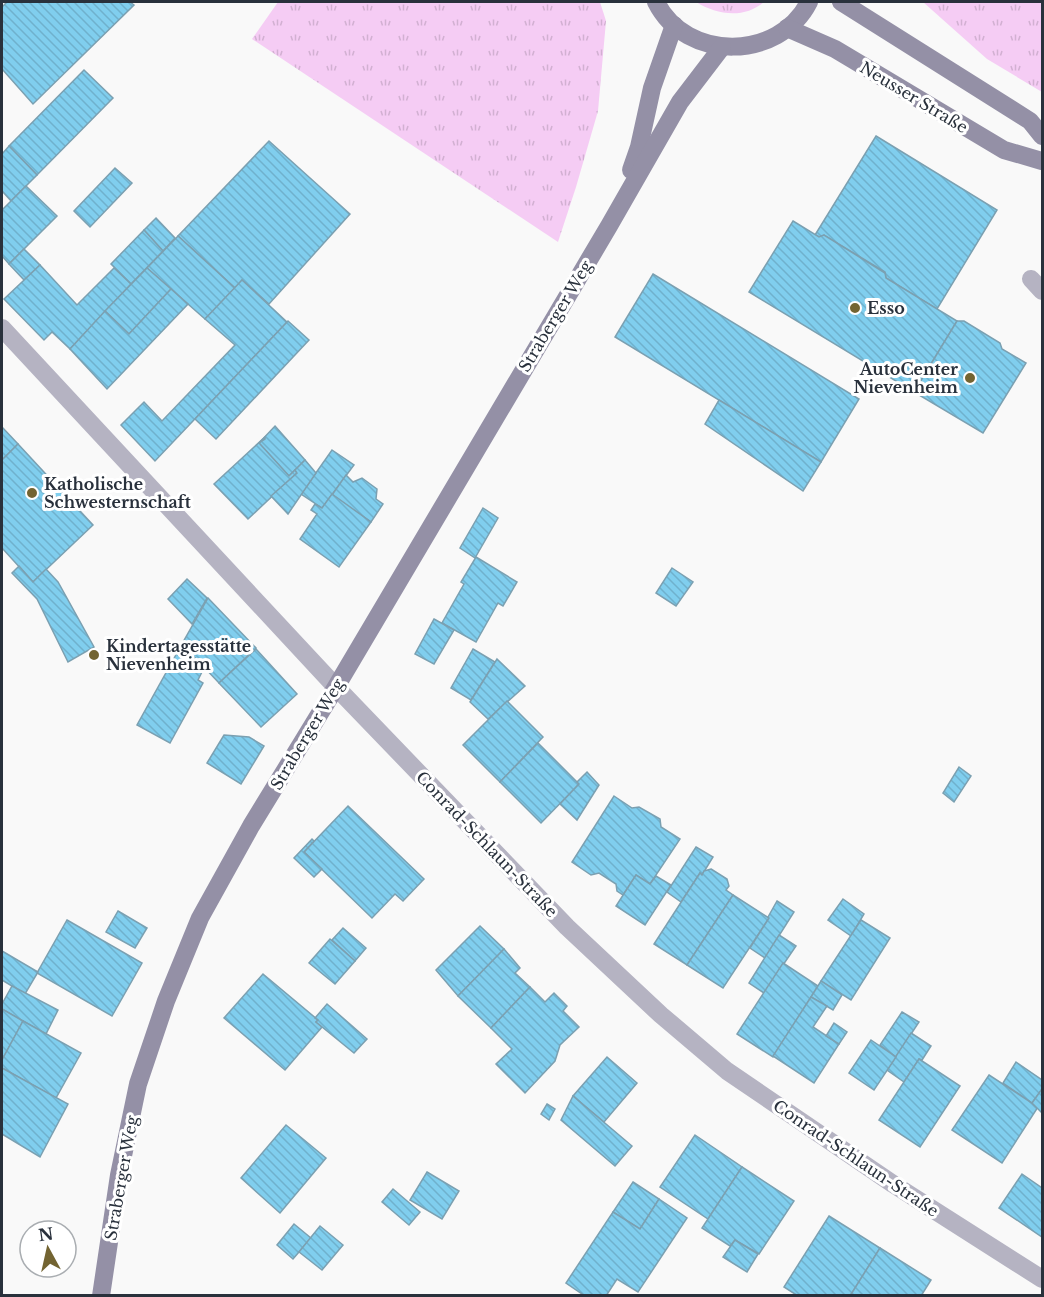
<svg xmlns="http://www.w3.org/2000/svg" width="1044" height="1297" font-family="'Libre Baskerville',serif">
	<defs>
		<pattern id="grass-tufts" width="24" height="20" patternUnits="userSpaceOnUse" patternTransform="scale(1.5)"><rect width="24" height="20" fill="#f5ccf4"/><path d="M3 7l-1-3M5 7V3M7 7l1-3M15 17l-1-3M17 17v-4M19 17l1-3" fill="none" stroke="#d2b0d2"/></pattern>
		<pattern id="building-back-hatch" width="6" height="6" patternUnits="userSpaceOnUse" patternTransform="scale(1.5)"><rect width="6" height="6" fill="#80ceee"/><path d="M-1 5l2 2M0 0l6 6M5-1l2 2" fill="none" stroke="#6fb1cd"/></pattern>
	</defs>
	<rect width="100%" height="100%" fill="#f9f9f9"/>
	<g fill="url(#grass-tufts)">
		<path d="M278 2H600L606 21 598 111 576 187 558 242 252 39Z"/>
		<path d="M696 2H764C744 19 717 15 696 2Z"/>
		<path d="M923 2H1042V92L987 59Z"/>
	</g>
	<g fill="url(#building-back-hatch)" stroke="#7ba0b1" stroke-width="1.5">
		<path d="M7 2H130L134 5 33 104 2 69V7Z"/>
		<path d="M84 70 113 98 37 175 9 146Z"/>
		<path d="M876 136 997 210 937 309 886 278 885 272 824 235 819 237 815 235Z"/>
		<path d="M269 141 350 214 269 304 242 280 235 288 178 236Z"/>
		<path d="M9 146 37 175 11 201 2 191V154Z"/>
		<path d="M115 168 132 183 90 227 74 211Z"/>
		<path d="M26 186 57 216 9 264 2 256V210Z"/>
		<path d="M156 218 175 238 163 251 144 230Z"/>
		<path d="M793 221 819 237 824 235 885 273 886 278 957 321 914 392 749 292Z"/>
		<path d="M144 230 163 251 131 284 111 264Z"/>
		<path d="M178 236 235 288 205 319 147 268Z"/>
		<path d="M24 249 40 265 24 280 9 264Z"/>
		<path d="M40 265 77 305 114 268 131 284 70 349 52 332 44 340 4 299Z"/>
		<path d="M147 268 171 289 129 334 105 311Z"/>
		<path d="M653 274 859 399 821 462 615 337Z"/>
		<path d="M242 280 287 322 155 461 121 425 144 402 162 421 235 345 205 319Z"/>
		<path d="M171 289 188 304 107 389 70 349 105 311 129 334Z"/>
		<path d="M288 321 309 340 216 439 195 419Z"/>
		<path d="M957 321H964L1000 343 1002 349 1026 363 983 433 914 392Z"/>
		<path d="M719 400 821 462 803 491 705 424Z"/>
		<path d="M275 426 305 460 289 476 259 443Z"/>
		<path d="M2 427 18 444 2 460Z"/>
		<path d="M265 437V439L259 443 289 476 295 470 297 473 248 519 214 484Z"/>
		<path d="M18 444 93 525 33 582 2 548V460Z"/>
		<path d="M332 450 354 465 322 508 301 494Z"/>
		<path d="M305 460 316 473 288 514 271 496 297 473 295 470Z"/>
		<path d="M346 475 353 482 362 478 377 489 376 499 383 504 371 522 332 495Z"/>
		<path d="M332 494 371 522 339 567 300 539 317 514 311 510 315 504 322 508Z"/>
		<path d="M483 508 498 518 475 558 460 548Z"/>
		<path d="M476 557 517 582 503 606 498 603 476 642 442 623 464 584 461 582Z"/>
		<path d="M19 566 33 582 46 569 58 582 94 647 68 662 37 599 12 573Z"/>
		<path d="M672 568 693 582 676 606 656 593Z"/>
		<path d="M187 579 207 598 192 624 168 599Z"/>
		<path d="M208 598 256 648 219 683 182 644Z"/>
		<path d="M434 619 454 630 434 664 415 654Z"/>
		<path d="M182 644 204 668 198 680 203 683 170 743 137 725Z"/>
		<path d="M256 649 297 694 261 727 219 683Z"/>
		<path d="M473 649 495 662 471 700 451 688Z"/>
		<path d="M497 659 525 686 488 719 470 702Z"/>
		<path d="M507 701 543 737 500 782 463 745Z"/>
		<path d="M224 735 249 737 264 746 241 784 207 763Z"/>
		<path d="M538 743 579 784 541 823 500 782Z"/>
		<path d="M959 767 971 776 954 802 943 793Z"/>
		<path d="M587 772 599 785 577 820 560 804 579 784 577 782Z"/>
		<path d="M614 796 632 808 639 807 660 819 661 827 680 839 650 884 636 875 623 895 617 891 616 884 599 873 591 875 572 862Z"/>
		<path d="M348 806 424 879 403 901 395 894 372 918 304 852Z"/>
		<path d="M312 839 314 841 304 852 322 869 314 877 294 858Z"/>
		<path d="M696 847 713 857 702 875 700 873 681 902 667 892Z"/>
		<path d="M711 869 727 879 729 886 726 890 733 895 687 965 654 944 700 873 702 875 704 871Z"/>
		<path d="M636 875 650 884 656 876 671 885 645 925 616 906Z"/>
		<path d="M733 895 769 918 723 988 687 965Z"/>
		<path d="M843 899 864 914 851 936 828 920Z"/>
		<path d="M777 901 794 912 765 958 750 948 769 918 768 917Z"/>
		<path d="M118 911 147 928 135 948 106 932Z"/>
		<path d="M67 920 142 963 112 1016 37 973Z"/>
		<path d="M861 920 890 938 851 1000 821 981Z"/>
		<path d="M480 926 504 949 458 996 436 970Z"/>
		<path d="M343 928 366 948 355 961 332 940Z"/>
		<path d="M779 935 796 946 764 993 749 983Z"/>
		<path d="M330 939 355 961 335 984 309 963Z"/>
		<path d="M504 949 520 968 515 973 530 987 491 1028 458 996Z"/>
		<path d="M2 951 38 972 25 994 2 980Z"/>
		<path d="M783 963 818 986 773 1057 737 1034Z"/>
		<path d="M263 974 318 1020 316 1022 322 1027 285 1070 224 1018Z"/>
		<path d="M821 981 842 995 833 1010 811 997Z"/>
		<path d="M12 986 58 1010 46 1034 2 1009V1004Z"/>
		<path d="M530 987 545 1002 554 993 567 1006 563 1011 579 1027 560 1045 555 1061 525 1093 496 1064 512 1049 491 1028Z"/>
		<path d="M811 997 827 1006 813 1027 839 1044 814 1083 773 1056Z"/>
		<path d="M327 1004 367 1039 354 1053 316 1022 318 1020 315 1018Z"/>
		<path d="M2 1009 23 1021 2 1060Z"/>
		<path d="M902 1012 919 1022 896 1057 880 1045Z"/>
		<path d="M23 1021 81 1053 56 1098 2 1068V1060Z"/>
		<path d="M834 1023 847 1032 839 1044 826 1036Z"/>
		<path d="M911 1033 931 1046 922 1060 919 1059 904 1082 887 1070Z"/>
		<path d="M871 1040 896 1057 874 1090 849 1073Z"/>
		<path d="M607 1057 637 1083 604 1122 573 1096Z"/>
		<path d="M919 1059 960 1086 920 1147 879 1120Z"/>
		<path d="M1016 1062 1042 1080V1089L1032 1103 1003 1083Z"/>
		<path d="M2 1068 68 1104 40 1157 2 1134Z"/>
		<path d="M989 1075 1038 1107 1002 1163 952 1130Z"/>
		<path d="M1042 1089V1113L1032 1103Z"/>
		<path d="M573 1096 632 1146 615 1166 561 1120Z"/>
		<path d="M547 1104 555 1109 549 1120 541 1114Z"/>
		<path d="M286 1125 326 1158 280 1213 241 1178Z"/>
		<path d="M695 1135 742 1167 708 1219 660 1187Z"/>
		<path d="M742 1167 794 1201 759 1254 735 1240 730 1246 702 1228Z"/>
		<path d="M427 1172 459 1191 442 1219 410 1200Z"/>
		<path d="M1022 1174 1042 1188V1237L999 1208Z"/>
		<path d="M633 1182 659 1199 640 1229 613 1212Z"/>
		<path d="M393 1189 420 1212 409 1225 382 1202Z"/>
		<path d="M659 1199 687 1218 638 1292 617 1279 606 1296H585L566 1283 613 1212 640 1229Z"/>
		<path d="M829 1216 880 1248 850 1296H798L784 1287Z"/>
		<path d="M294 1224 311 1238 293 1259 277 1245Z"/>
		<path d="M320 1226 343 1245 322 1270 299 1252Z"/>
		<path d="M735 1240 758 1254 747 1272 723 1257Z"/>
		<path d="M880 1248 931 1280 921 1296H850Z"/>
	</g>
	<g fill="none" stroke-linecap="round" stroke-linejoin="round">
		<path stroke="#b5b3c2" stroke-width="18" d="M1031 279 1042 291"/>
		<path stroke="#b5b3c2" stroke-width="18" d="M2 328 336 687 567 927 661 1015 727 1071 893 1184 1042 1279"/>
		<g stroke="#9490a6" stroke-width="18">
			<path d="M656 2C686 62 779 61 809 2"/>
			<path d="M841 2 1030 121 1042 136"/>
			<path d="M787 28 835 49 1004 150 1042 161"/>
			<path d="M631 170 639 147 652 88 674 25"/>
			<path d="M101 1296 119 1175 138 1084 166 1001 200 918 251 826 336 687 609 226 680 102 722 47"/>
		</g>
	</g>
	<g fill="#736432" stroke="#fff" stroke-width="2">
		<circle cx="855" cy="308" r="6"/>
		<circle cx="970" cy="378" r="6"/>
		<circle cx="32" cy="493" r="6"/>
		<circle cx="94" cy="655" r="6"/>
	</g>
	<g text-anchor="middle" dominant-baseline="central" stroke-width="6" stroke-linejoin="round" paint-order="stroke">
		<g font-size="16" fill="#29313c" stroke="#fff">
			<text transform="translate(914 97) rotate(31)">Neusser Straße</text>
			<text transform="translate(555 316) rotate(-59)">Straberger Weg</text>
			<text transform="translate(307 734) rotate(-59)">Straberger Weg</text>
			<text transform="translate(487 844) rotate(46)">Conrad-Schlaun-Straße</text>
			<text transform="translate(856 1158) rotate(34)">Conrad-Schlaun-Straße</text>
			<text transform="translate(121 1178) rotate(-80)">Straberger Weg</text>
		</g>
		<g font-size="16" font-weight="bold" fill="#29313c" stroke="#fff" text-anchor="start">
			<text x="867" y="308">Esso</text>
			<text x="958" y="369" text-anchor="end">AutoCenter<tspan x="958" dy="18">Nievenheim</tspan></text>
			<text x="44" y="484">Katholische<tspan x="44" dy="18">Schwesternschaft</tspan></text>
			<text x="106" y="646">Kindertagesstätte<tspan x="106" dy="18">Nievenheim</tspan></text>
		</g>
	</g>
	<rect width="1044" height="1297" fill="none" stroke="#29313c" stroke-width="6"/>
	<g transform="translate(48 1249) rotate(352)"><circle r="28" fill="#ffffff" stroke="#a9adb1" stroke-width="1.5"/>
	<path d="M0-4.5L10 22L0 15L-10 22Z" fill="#736432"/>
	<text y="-9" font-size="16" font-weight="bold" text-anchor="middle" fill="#29313c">N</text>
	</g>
</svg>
